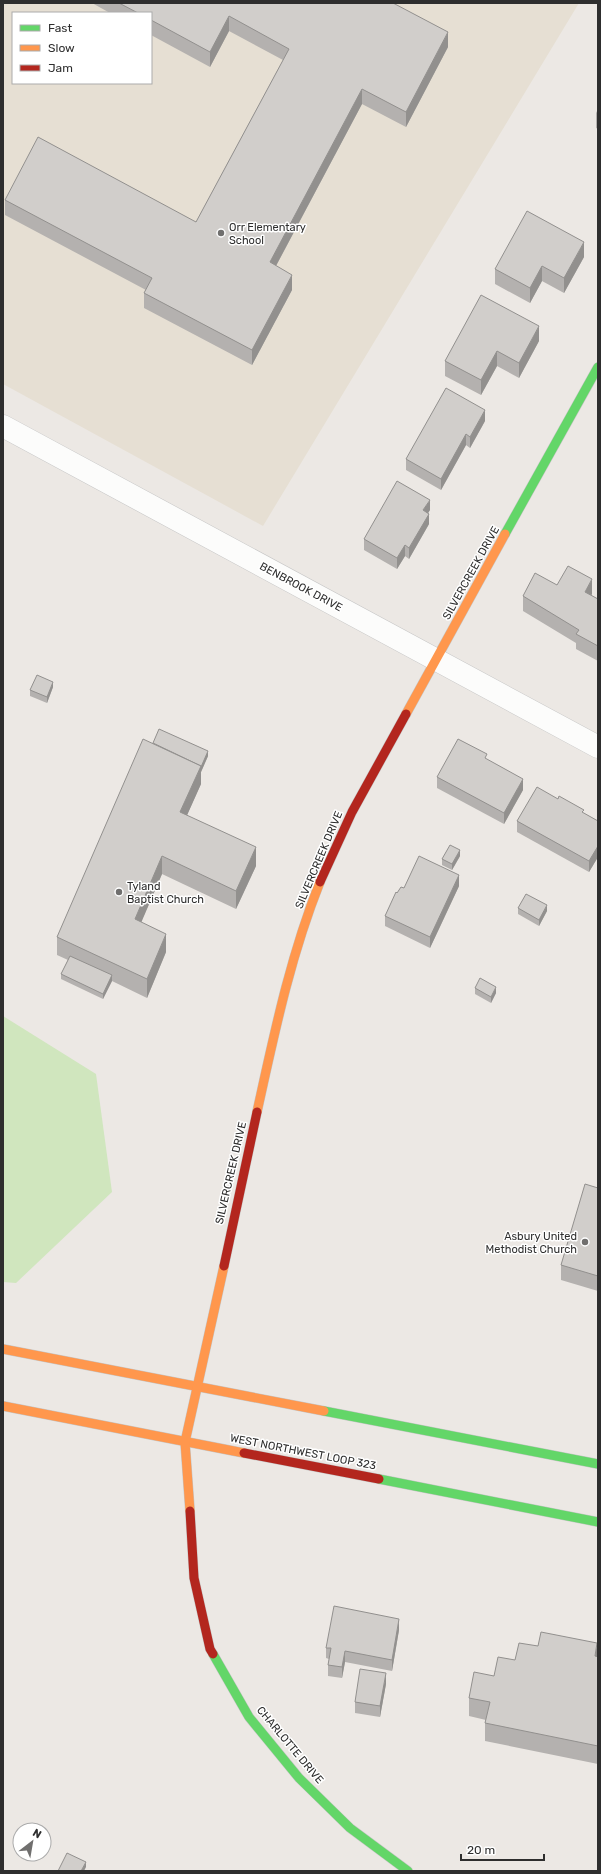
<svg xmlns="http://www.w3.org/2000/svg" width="601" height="1874" font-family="Rubik,sans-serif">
	<rect width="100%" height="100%" fill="#ece8e4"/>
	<path fill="#e6dfd3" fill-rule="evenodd" d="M3 3H579L263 526 3 384ZM13 13H151V83H13Z"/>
	<path fill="#d0e6be" d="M3 1016 96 1074 112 1192 16 1283 3 1282Z"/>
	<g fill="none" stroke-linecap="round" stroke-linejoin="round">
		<defs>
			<path id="street" d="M3 426 598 747"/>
			<g id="fast">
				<path d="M505 534 598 367"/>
				<path d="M324 1411 598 1464"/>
				<path d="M379 1479 598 1522"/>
				<path d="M213 1654 249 1717 299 1778 350 1828 408 1871"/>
			</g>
			<g id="slow">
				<path d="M406 714 505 534"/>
				<path d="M257 1112C274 1035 290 957 320 882"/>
				<path d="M3 1349 324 1411"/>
				<path d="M3 1406 244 1453"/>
				<path d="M190 1511 185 1442 224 1266"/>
			</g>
			<g id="jam">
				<path d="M320 882 352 812 406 714"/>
				<path d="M224 1266 257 1112"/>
				<path d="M244 1453 379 1479"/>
				<path d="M190 1511 194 1578 210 1649 213 1654"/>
			</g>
		</defs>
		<use href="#street" stroke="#c5c5c5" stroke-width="23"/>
		<use href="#fast" stroke="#c5c5c5" stroke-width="10"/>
		<use href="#slow" stroke="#c5c5c5" stroke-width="10"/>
		<use href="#jam" stroke="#c5c5c5" stroke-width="10"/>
		<use href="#street" stroke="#fcfcfb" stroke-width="22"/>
		<use href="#fast" stroke="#63d668" stroke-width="9"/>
		<use href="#slow" stroke="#ff974d" stroke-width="9"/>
		<use href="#jam" stroke="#b3261e" stroke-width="9"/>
	</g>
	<g fill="#b4b1af">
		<path d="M92 3H393L448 47 406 127 362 104 276 266 292 290 252 365 144 308V293L146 290 5 215V200L196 222 283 60 229 31 210 67 151 35V13H110Z"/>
		<path d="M598 109V129L596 128V113Z"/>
		<path d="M584 257 564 293 542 281 530 303 495 284V269Z"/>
		<path d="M539 341 519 378 497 366 481 395 445 376V361Z"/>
		<path d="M485 421 470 448 466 445 441 490 406 470V459Z"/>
		<path d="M430 510 428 513 429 524 409 559 405 556 397 569 364 550V539Z"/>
		<path d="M557 585 592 594 591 595 598 599V661L576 649V643L523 611V596Z"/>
		<path d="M53 687 47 703 30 696V690Z"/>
		<path d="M153 743 208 756 201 772V784L187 815 256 866 236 909 162 874 141 922 166 952 147 998 112 981 103 999 61 979V974L68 960 57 955V937Z"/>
		<path d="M437 777 523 790 504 824 437 788Z"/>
		<path d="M558 799 598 821V857L589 872 517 832V821Z"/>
		<path d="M460 856 452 870 442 865V859Z"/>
		<path d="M459 886 430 948 385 926V916L397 893 404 888Z"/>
		<path d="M518 908 547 911 539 926 518 914Z"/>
		<path d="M475 988 496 993 491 1003 475 994Z"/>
		<path d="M598 1188V1291L561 1280V1265Z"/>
		<path d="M399 1630 392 1671 345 1662 342 1678 328 1676V1665L329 1659 326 1658V1648Z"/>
		<path d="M597 1656 598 1657V1764L485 1741V1723L486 1720 469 1716V1698L494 1676 515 1660Z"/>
		<path d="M386 1684 380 1717 355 1713V1702Z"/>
	</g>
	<g fill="#92908e">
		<path d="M229 16V31L210 67V52Z"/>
		<path d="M448 32V47L406 127V112Z"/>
		<path d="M362 89V104L270 277V262Z"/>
		<path d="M584 242V257L564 293V278Z"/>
		<path d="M542 266V281L530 303V288Z"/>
		<path d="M292 275V290L252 365V350Z"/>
		<path d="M539 326V341L519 378V363Z"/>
		<path d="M497 351V366L481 395V380Z"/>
		<path d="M485 410V421L470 448V437Z"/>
		<path d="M466 434V445L441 490V479Z"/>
		<path d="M430 500V510L423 521V510Z"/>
		<path d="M429 514V524L409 559V548Z"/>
		<path d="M405 545V556L397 569V558Z"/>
		<path d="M592 579V594L585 607V592Z"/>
		<path d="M53 682V687L47 703V697Z"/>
		<path d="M208 751V756L201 772V784L180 831V812Z"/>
		<path d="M523 779V790L504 824V813Z"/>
		<path d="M598 846V857L589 872V861Z"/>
		<path d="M256 847V866L236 909V891Z"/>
		<path d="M460 850V856L452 870V864Z"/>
		<path d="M162 856V874L135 937V919Z"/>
		<path d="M459 875V886L430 948V937Z"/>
		<path d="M547 905V911L539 926V920Z"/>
		<path d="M166 934V952L147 998V979Z"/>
		<path d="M112 975V981L103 999V994Z"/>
		<path d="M496 987V993L491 1003V997Z"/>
		<path d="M399 1619V1630L392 1671V1660Z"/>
		<path d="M597 1643V1662L595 1656Z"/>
		<path d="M345 1651V1662L342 1678V1667Z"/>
		<path d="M386 1673V1684L380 1717V1706Z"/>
		<path d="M86 1862V1867L84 1871H81Z"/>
	</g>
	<g fill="#d1cecb" stroke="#92908e">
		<path d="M119 3H393L448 32 406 112 362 89 270 262 292 275 252 350 144 293 152 278 5 200 38 137 196 222 289 49 229 16 210 52 151 20V13H138Z"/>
		<path d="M527 211 584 242 564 278 542 266 530 288 495 269Z"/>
		<path d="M481 295 539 326 519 363 497 351 481 380 445 361Z"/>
		<path d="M446 388 485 410 470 437 466 434 441 479 406 459Z"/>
		<path d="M397 481 430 500 423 510 429 514 409 548 405 545 397 558 364 539Z"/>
		<path d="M568 566 592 579 585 592 598 599V646L576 634 579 630 523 596 535 573 557 585Z"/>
		<path d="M37 675 53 682 47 697 30 690Z"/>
		<path d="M159 729 208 751 201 767V766L153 743Z"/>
		<path d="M143 739 201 766 180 812 256 847 236 891 162 856 135 919 166 934 147 979 57 937Z"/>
		<path d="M458 739 487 754 485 758 523 779 504 813 437 777Z"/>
		<path d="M537 787 558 799 559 796 584 810 582 812 598 821V846L589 861 517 821Z"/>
		<path d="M450 845 460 850 452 864 442 859Z"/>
		<path d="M419 856 459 875 430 937 385 916 396 892 397 893 401 887 404 888Z"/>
		<path d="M526 894 547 905 539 920 518 908Z"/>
		<path d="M70 956 112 975 103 994 61 974Z"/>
		<path d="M480 978 496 987 491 997 475 988Z"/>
		<path d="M585 1184 598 1188V1276L561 1265Z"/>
		<path d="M334 1606 399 1619 392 1660 345 1651 342 1667 328 1665 331 1648H326Z"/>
		<path d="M541 1632 597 1643 595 1656 598 1657V1746L485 1723 490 1702 469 1698 474 1672 494 1676 498 1657 515 1660 519 1643 538 1646Z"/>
		<path d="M360 1669 386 1673 380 1706 355 1702Z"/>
		<path d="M67 1853 86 1862 81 1871H58Z"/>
	</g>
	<g fill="#706f6e" stroke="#fff" stroke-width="1.5">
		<circle cx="221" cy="233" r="4"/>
		<circle cx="119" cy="892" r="4"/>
		<circle cx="585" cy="1242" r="4"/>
	</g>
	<g text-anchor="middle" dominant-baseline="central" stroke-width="3" stroke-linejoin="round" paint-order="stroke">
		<g font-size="11" fill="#2e2e2e" stroke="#fff" text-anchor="start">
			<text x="229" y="227">Orr Elementary<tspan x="229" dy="13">School</tspan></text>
			<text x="127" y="886">Tyland<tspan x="127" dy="13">Baptist Church</tspan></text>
			<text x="577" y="1236" text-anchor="end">Asbury United<tspan x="577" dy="13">Methodist Church</tspan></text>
		</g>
		<g font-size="11" fill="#2e2e2e" stroke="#fff">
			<text transform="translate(471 573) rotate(-61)">SILVERCREEK DRIVE</text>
			<text transform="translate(301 587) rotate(28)">BENBROOK DRIVE</text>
			<text transform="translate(319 860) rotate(-67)">SILVERCREEK DRIVE</text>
			<text transform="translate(231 1173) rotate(-77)">SILVERCREEK DRIVE</text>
			<text transform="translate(303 1452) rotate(11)">WEST NORTHWEST LOOP 323</text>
			<text transform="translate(290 1745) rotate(50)">CHARLOTTE DRIVE</text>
		</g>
	</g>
	<rect width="601" height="1874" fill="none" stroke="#2e2e2e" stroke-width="8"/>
	<rect x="12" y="12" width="140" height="72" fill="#ffffff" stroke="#ababab"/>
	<rect x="20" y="25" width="20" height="6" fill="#63d668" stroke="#ababab"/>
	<text x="48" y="32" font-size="12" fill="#2e2e2e">Fast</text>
	<rect x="20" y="45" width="20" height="6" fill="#ff974d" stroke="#ababab"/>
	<text x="48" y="52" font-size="12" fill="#2e2e2e">Slow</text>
	<rect x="20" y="65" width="20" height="6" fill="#b3261e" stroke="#ababab"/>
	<text x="48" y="72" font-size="12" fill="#2e2e2e">Jam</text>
	<g transform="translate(32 1842) rotate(31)"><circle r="19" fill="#ffffff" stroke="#ababab"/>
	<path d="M0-3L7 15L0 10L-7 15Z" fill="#706f6e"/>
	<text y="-6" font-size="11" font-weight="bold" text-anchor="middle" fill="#2e2e2e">N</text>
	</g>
	<path d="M461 1854v6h83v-6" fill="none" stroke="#2e2e2e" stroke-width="2"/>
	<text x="467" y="1854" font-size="12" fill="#2e2e2e" stroke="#ffffff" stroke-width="3" paint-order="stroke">20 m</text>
</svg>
